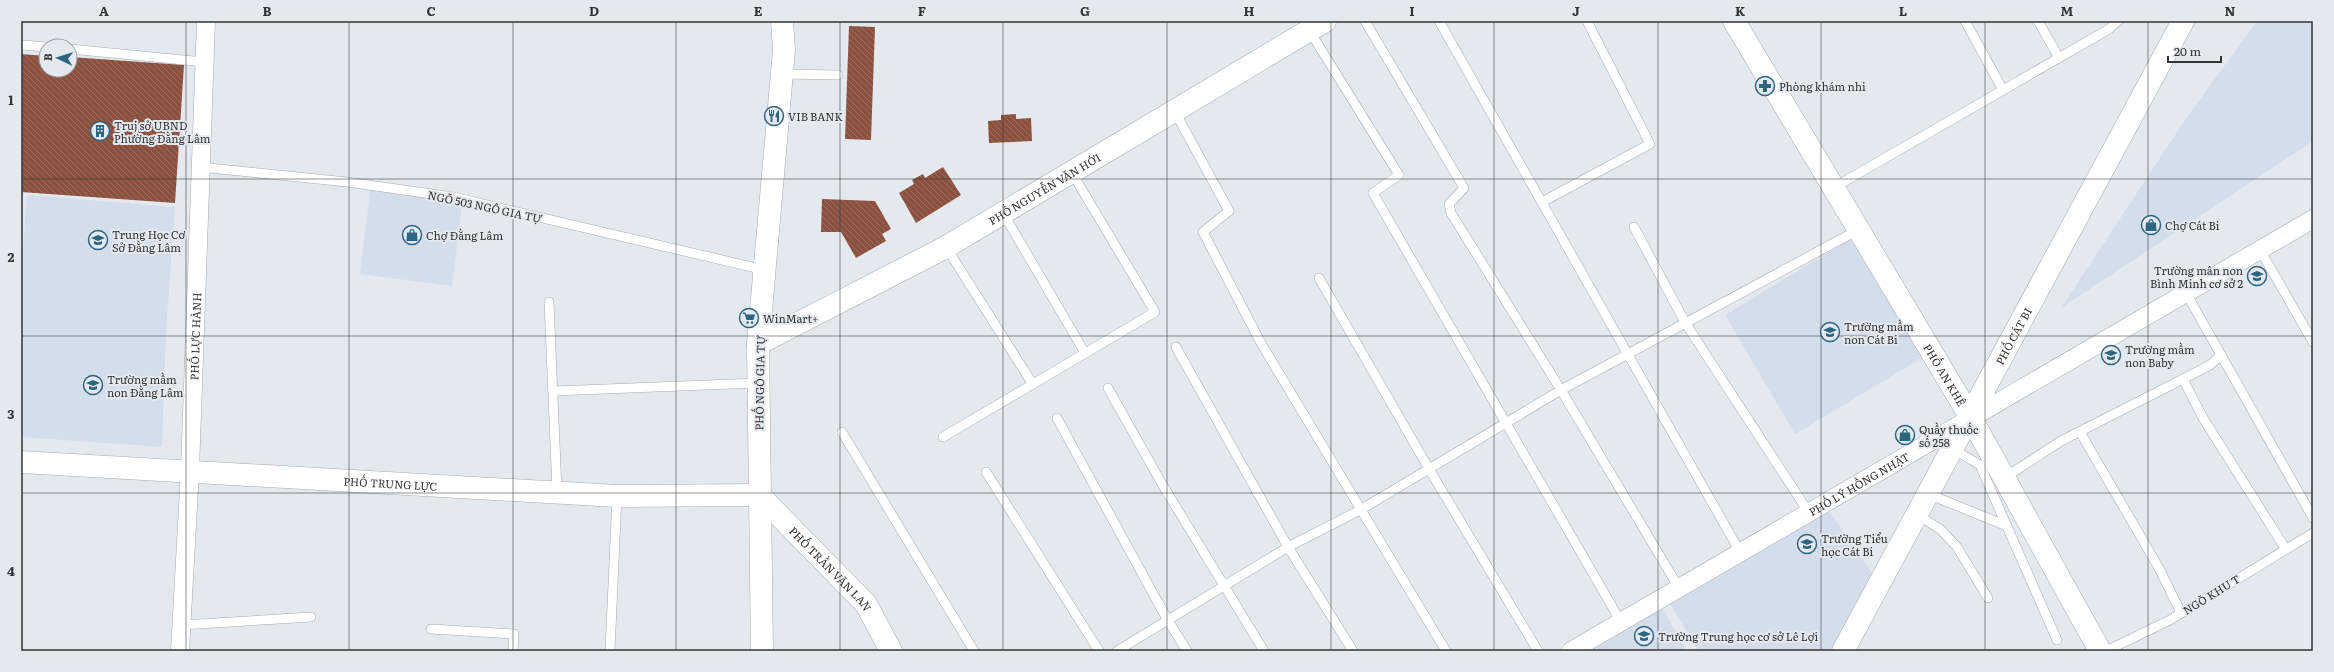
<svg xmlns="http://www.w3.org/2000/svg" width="2334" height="672" font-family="Literata,serif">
	<defs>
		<pattern id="building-back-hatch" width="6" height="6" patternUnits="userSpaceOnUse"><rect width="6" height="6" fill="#8b503e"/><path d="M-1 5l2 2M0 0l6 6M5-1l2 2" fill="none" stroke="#986c5f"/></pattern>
	</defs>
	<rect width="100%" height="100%" fill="#e4e9f0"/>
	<g fill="#d4ddea">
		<path d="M2257 21H2313V141L2061 308 2185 120Z"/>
		<path d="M371 185 463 197 452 286 360 274Z"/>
		<path d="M27 195 175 207 166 332 162 447 21 437V273Z"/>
		<path d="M1864 231 1935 350 1795 434 1725 315Z"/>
		<path d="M1826 507 1878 581 1840 651H1698L1667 598Z"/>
		<path d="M1662 608 1687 651H1582Z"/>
	</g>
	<g fill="url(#building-back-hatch)">
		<path d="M849 26 875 27 871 140 845 139Z"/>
		<path d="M21 54 46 56V70H70V57L184 65 175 203 21 192Z"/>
		<path d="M1016 114V119L1031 118 1032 141 989 143 988 121 1001 120V115Z"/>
		<path d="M943 167 961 195 916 223 899 193 914 184 912 180 923 174 925 178Z"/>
		<path d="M822 199 875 201 891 229 882 234 886 241 856 258 841 232H821Z"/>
	</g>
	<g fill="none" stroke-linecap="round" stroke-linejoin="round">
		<defs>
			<g id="service">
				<path d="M1365 21 1464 188 1449 204 1451 213 1561 390 1679 588"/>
				<path d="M1439 21 1740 552"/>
				<path d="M1965 21 2003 90"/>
				<path d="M2038 21 2059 58"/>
				<path d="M1309 30 1399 175 1373 193 1621 622"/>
				<path d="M23 45 46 47"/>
				<path d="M70 49 204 62"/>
				<path d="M782 74 838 75"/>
				<path d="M1175 112 1229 211 1203 232 1262 345 1446 651"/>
				<path d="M200 167 347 182 453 197 765 270"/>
				<path d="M1833 188 2109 29 2118 21"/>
				<path d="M1542 202 1650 144 1587 21"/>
				<path d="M1003 213 1085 353"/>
				<path d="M1634 227 1686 324 1809 513"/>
				<path d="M946 247 1032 383"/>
				<path d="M2260 250 2313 342"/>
				<path d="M1319 278 1429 469 1538 651"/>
				<path d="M2186 293 2313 518"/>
				<path d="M549 302 557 491"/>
				<path d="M1176 347 1288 547 1353 651"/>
				<path d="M2183 379 2203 418 2285 548"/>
				<path d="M1108 388 1162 484 1264 651"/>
				<path d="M554 391 758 383"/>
				<path d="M1057 418 1167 619 1187 651"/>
				<path d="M842 432 974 651"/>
				<path d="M2080 432 2160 570 2181 613"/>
				<path d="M943 437 1155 312 1072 173"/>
				<path d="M1953 449 1980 465 2057 640"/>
				<path d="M986 472 1099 651"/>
				<path d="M2004 478 2061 441 2183 379 2210 365 2221 355"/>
				<path d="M1928 494 2007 526"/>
				<path d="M1916 514 1940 529 1957 547 1988 598"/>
				<path d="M182 625 311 617"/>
				<path d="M431 629 514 634 513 651"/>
				<path d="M610 651 617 496"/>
				<path d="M1117 651 1288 547 1360 510 1561 390 1858 230"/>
				<path d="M2106 651 2170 620 2313 533"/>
			</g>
			<g id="minor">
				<path id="s1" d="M180 651 190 470 206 21"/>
				<path id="s2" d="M1571 651 2313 219"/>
			</g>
			<g id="tertiary">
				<path id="s3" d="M1734 21 1971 418 2100 651"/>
				<path id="s4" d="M758 344 946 247 1325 21"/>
				<path id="s5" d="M21 462 617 496 759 495 866 604 891 651"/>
				<path id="s6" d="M1843 651 2183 21"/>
			</g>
			<path id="secondary" d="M762 651 758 344 784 50 782 21"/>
		</defs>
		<use href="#service" stroke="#a5aab0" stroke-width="10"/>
		<use href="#minor" stroke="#a5aab0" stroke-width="19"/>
		<use href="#tertiary" stroke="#a5aab0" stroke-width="23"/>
		<use href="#secondary" stroke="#a5aab0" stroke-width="23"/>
		<use href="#service" stroke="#fff" stroke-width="9"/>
		<use href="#minor" stroke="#fff" stroke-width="18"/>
		<use href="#tertiary" stroke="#fff" stroke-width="22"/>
		<use href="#secondary" stroke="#fff" stroke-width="22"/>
	</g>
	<path fill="none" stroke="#313335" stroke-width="1" stroke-opacity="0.55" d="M186 21V651M349 21V651M513 21V651M676 21V651M840 21V651M1003 21V651M1167 21V651M1331 21V651M1494 21V651M1658 21V651M1821 21V651M1985 21V651M2148 21V651M21 179H2313M21 336H2313M21 493H2313"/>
	<defs>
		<symbol id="pharmacy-ring" viewBox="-11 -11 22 22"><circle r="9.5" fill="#e4e9f0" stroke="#2d6680" stroke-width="1.5"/><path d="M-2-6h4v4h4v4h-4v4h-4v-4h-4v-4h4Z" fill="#2d6680"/></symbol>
		<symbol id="restaurant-ring" viewBox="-11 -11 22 22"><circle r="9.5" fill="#e4e9f0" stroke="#2d6680" stroke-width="1.5"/><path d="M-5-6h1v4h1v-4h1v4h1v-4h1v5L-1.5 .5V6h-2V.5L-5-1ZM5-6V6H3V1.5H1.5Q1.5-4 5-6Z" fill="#2d6680"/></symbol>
		<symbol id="building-ring" viewBox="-11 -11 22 22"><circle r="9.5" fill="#e4e9f0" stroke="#2d6680" stroke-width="1.5"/><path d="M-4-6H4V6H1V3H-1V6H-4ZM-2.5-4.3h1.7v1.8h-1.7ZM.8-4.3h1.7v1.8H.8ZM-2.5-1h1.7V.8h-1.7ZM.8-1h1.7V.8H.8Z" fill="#2d6680"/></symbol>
		<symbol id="shop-ring" viewBox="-11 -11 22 22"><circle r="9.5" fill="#e4e9f0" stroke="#2d6680" stroke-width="1.5"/><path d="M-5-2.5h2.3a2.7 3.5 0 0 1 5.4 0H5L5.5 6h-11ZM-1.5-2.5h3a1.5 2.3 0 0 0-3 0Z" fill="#2d6680"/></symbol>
		<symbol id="school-ring" viewBox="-11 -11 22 22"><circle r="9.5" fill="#e4e9f0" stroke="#2d6680" stroke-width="1.5"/><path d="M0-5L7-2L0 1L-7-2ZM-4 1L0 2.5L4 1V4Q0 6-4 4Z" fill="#2d6680"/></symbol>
		<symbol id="supermarket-ring" viewBox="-11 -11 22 22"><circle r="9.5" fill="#e4e9f0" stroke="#2d6680" stroke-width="1.5"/><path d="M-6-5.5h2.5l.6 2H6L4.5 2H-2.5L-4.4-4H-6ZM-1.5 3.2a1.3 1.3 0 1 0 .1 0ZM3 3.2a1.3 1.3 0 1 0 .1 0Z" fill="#2d6680"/></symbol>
	</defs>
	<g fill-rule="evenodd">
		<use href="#pharmacy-ring" x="1754" y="75" width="22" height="22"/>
		<use href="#restaurant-ring" x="763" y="105" width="22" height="22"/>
		<use href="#building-ring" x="89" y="120" width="22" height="22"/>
		<use href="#shop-ring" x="2140" y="214" width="22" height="22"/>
		<use href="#shop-ring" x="401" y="224" width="22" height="22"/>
		<use href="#school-ring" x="87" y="229" width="22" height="22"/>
		<use href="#school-ring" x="2246" y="265" width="22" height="22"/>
		<use href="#supermarket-ring" x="738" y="307" width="22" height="22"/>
		<use href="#school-ring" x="1819" y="321" width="22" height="22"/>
		<use href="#school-ring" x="2100" y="344" width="22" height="22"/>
		<use href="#school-ring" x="82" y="374" width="22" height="22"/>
		<use href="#shop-ring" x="1894" y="424" width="22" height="22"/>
		<use href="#school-ring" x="1796" y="533" width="22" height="22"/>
		<use href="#school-ring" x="1633" y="625" width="22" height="22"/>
	</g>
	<g text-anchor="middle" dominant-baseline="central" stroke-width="4" stroke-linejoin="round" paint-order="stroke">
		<g font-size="11" fill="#313335" stroke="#e4e9f0" text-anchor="start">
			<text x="1779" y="86">Phòng khám nhi</text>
			<text x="788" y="116">VIB BANK</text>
			<text x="114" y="125">Truj sở UBND<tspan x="114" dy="13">Phường Đằng Lâm</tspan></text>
			<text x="2165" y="225">Chợ Cát Bi</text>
			<text x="112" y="234">Trung Học Cơ<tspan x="112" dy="13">Sở Đằng Lâm</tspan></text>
			<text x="426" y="235">Chợ Đằng Lâm</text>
			<text x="2243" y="270" text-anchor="end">Trường mân non<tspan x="2243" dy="13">Bình Minh cơ sở 2</tspan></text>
			<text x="763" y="318">WinMart+</text>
			<text x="1844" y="326">Trường mầm<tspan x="1844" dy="13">non Cát Bi</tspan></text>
			<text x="2125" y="349">Trường mầm<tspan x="2125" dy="13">non Baby</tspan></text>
			<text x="107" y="379">Trường mầm<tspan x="107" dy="13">non Đằng Lâm</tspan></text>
			<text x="1919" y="429">Quầy thuốc<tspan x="1919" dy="13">số 258</tspan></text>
			<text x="1821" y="538">Trường Tiểu<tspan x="1821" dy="13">học Cát Bi</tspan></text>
			<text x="1658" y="636">Trường Trung học cơ sở Lê Lợi</text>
		</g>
		<g font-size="11" fill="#313335" stroke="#e4e9f0">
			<text stroke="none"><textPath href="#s4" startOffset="326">PHỐ NGUYỄN VĂN HỚI</textPath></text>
			<text transform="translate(485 206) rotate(12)">NGÕ 503 NGÔ GIA TỰ</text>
			<text stroke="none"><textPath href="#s1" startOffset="315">PHỐ LỰC HÀNH</textPath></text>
			<text stroke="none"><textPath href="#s6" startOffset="358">PHỐ CÁT BI</textPath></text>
			<text stroke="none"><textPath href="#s3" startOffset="412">PHỐ AN KHÊ</textPath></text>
			<text transform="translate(759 383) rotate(-89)">PHỐ NGÔ GIA TỰ</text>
			<text stroke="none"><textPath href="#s5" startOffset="370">PHỐ TRUNG LỰC</textPath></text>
			<text stroke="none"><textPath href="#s2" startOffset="333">PHỐ LÝ HỒNG NHẬT</textPath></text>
			<text stroke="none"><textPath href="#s5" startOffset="842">PHỐ TRẦN VĂN LAN</textPath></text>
			<text transform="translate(2211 594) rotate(-32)">NGÕ KHU T</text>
		</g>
	</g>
	<rect width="2334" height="672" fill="none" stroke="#e4e9f0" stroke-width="44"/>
	<g transform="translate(58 58) rotate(274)"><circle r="19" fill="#e4e9f0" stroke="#9ca0a5"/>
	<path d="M0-3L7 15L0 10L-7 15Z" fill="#2d6680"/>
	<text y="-6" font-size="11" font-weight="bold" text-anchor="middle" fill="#313335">B</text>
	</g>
	<path d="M2168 56v6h53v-6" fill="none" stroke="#313335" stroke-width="2"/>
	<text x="2174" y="56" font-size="12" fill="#313335" stroke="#e4e9f0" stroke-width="3" paint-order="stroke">20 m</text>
	<rect x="22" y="22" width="2290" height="628" fill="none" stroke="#313335" stroke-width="1.5"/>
	<g font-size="13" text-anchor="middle" font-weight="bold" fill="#313335">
		<text x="104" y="16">A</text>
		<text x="267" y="16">B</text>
		<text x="431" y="16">C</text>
		<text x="594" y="16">D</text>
		<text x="758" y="16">E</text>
		<text x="922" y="16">F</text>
		<text x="1085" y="16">G</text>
		<text x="1249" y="16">H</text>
		<text x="1412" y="16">I</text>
		<text x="1576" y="16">J</text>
		<text x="1740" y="16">K</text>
		<text x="1903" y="16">L</text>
		<text x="2067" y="16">M</text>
		<text x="2230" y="16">N</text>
		<text x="11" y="105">1</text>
		<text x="11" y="262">2</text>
		<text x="11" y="419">3</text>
		<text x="11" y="576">4</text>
	</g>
</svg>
